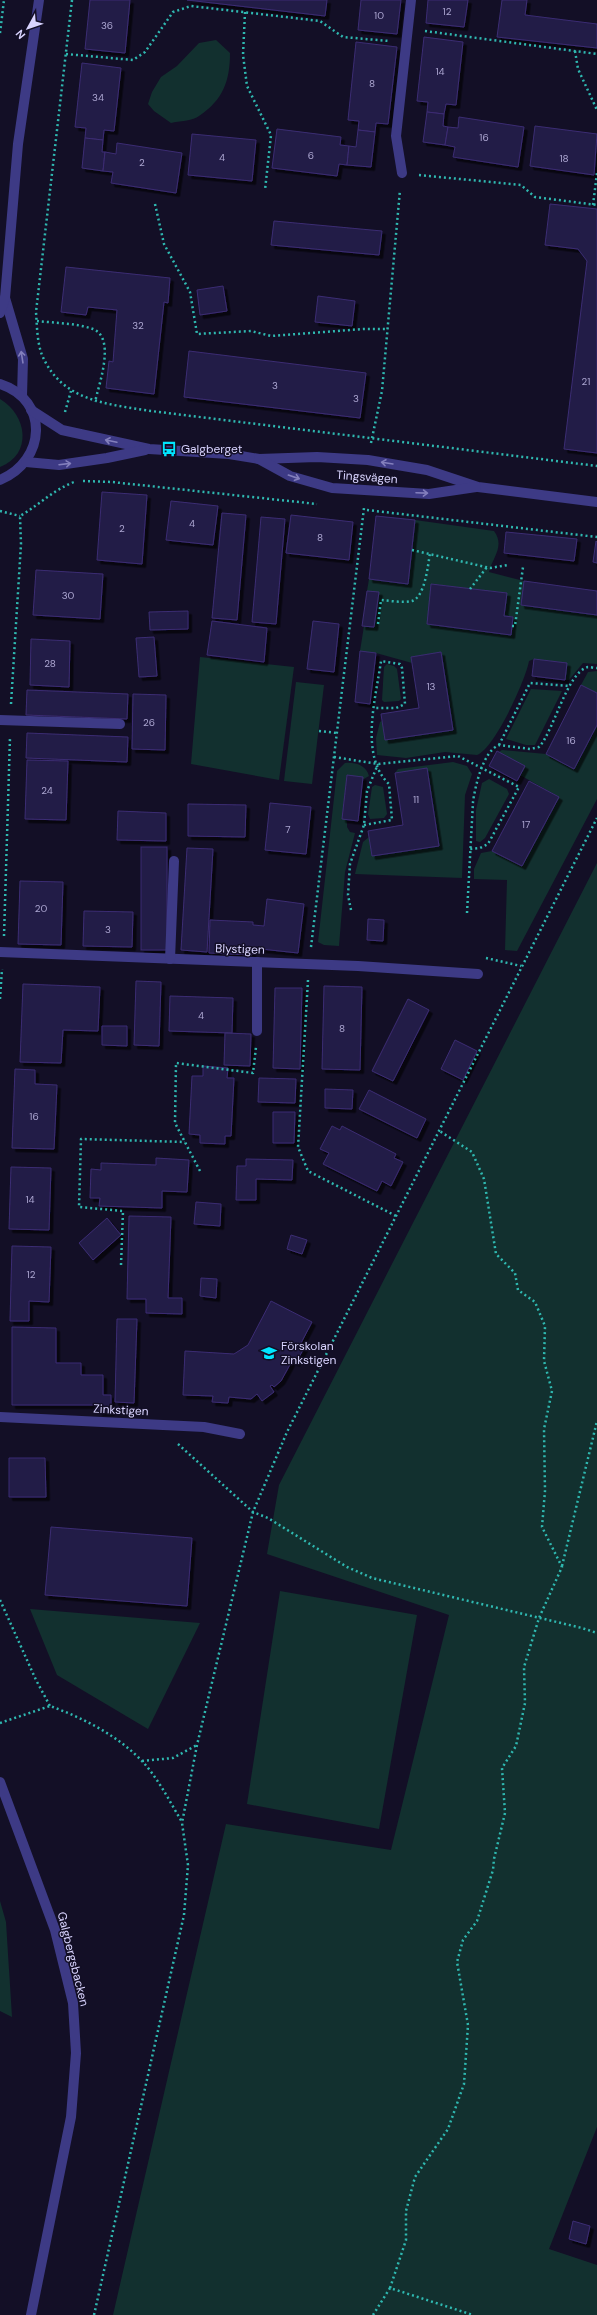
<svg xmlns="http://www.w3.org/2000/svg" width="597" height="2315" font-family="'DM Sans',sans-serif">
	<defs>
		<filter id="shadow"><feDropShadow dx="3.5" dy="3.5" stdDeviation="0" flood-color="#0009"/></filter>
	</defs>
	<rect width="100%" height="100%" fill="#130f26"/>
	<g fill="#12302f" fill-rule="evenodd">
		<path d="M216 40 230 53C230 81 223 100 199 116 192 121 179 121 171 123L154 111 148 104 152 92 161 77 177 66 199 43Z"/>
		<path d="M0 399C27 415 33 454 0 467Z"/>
		<path d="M415 520 494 531C505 546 493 557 489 572L524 581 521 605 597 615V664L583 663 569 680H565L567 663 534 659 529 661C526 679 495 748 477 755L445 752 406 758 377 755 376 738 380 722 382 721 386 740 453 730 441 652 411 657 412 663 376 653 360 651 364 626 374 627 379 593 367 591 369 579 408 584ZM432 584 507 593 504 616 513 617 511 634 427 624Z"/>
		<path d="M200 657 294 667 279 780 191 764Z"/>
		<path d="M387 664 394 666 397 669 401 699 399 701 384 702 382 700 384 667Z"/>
		<path d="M597 671V693L581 685 588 672Z"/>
		<path d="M296 682 324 685 312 784 284 781Z"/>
		<path d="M531 689 562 691 535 745H526L506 739Z"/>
		<path d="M597 725V799L517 951 505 950 507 880 474 879V869L481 853 492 851 522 866 559 797 520 775 499 752 502 750 546 754 574 769Z"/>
		<path d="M453 762 467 766 472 774 465 795 462 878 355 874 363 842 369 837 372 856 439 846 427 769 395 773 398 769Z"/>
		<path d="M345 763C355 762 366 765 369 776L362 780V777L347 775 342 819H347V827L350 832 355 833 345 872 339 946 324 945 318 942 337 771Z"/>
		<path d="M489 779 507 789 509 794 485 838 480 842 476 841V810L482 783Z"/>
		<path d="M375 785 383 787 387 814 384 818 370 819 368 814 372 787Z"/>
		<path d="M597 863V2127L549 2249 597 2265V2315H113L226 1824 391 1850 449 1615 267 1554 279 1485Z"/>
		<path d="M280 1591 417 1615 379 1829 247 1804Z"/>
		<path d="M30 1609 200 1623 148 1729 57 1675Z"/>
		<path d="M0 1901 6 1922 12 2017 0 2011Z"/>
	</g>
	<g fill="#241b47" stroke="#3b2d73" filter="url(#shadow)">
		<path d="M90 0H130L125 53 85 49Z"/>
		<path d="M187 0H327L325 16Z"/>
		<path d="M361 0H401L397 34 358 30Z"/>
		<path d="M428 0H468L464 27 426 23Z"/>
		<path d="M502 0H527L525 15 597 24V48L497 37Z"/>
		<path d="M424 37 463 42 456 105 446 104 444 114 427 112 428 102 417 101Z"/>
		<path d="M356 42 397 47 388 124 376 123 375 132 358 130 359 121 348 120Z"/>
		<path d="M82 63 121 68 114 131 104 130 103 140 85 138 86 128 75 127Z"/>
		<path d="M427 112 444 114 443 126 448 127 445 145 423 142Z"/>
		<path d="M459 117 524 127 518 167 453 157 455 147 445 145 448 127 458 128Z"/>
		<path d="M535 126 597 134 594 175 530 166Z"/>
		<path d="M277 129 341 137 340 145 349 146 347 165 339 164 337 176 272 168Z"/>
		<path d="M358 130 375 132 371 167 347 165 349 146 356 147Z"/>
		<path d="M192 134 256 140 252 181 188 175Z"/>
		<path d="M85 138 103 140 102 152H105L103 171 82 168Z"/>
		<path d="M117 143 182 153 176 193 111 183 113 172 103 171 105 152 116 154Z"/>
		<path d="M550 204 597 209V453L564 449 587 261 578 249 545 245Z"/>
		<path d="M274 221 382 231 379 255 271 245Z"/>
		<path d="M66 267 170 278 168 303 164 302 154 394 106 388 109 361 113 362 117 310 88 307 86 315 61 312Z"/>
		<path d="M223 286 227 311 200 315 197 290Z"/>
		<path d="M318 296 355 301 352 326 315 322Z"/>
		<path d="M189 351 366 373 360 418 184 397Z"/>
		<path d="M102 492 147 495 142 564 97 560Z"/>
		<path d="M171 501 218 506 213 545 166 540Z"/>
		<path d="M222 513 246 515 237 620 212 618Z"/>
		<path d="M291 515 353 522 349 560 286 553Z"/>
		<path d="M376 516 415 520 408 584 369 579Z"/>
		<path d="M261 517 285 519 276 624 252 622Z"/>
		<path d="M506 532 577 539 574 561 504 553Z"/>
		<path d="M596 541 597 542V563L593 562Z"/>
		<path d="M36 570 103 574 100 619 33 615Z"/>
		<path d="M524 581 597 591V615L521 605Z"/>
		<path d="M431 584 507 593 504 616 513 617 511 635 427 624Z"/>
		<path d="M367 591 379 592 374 627 362 626Z"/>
		<path d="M188 611V629L150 630 149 612Z"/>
		<path d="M212 621 267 628 264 662 207 655Z"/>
		<path d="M313 621 339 624 334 672 307 669Z"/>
		<path d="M154 637 157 676 139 677 136 638Z"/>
		<path d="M31 639 70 641 69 687 30 685Z"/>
		<path d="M360 651 376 653 370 704 355 702Z"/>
		<path d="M441 652 453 730 385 740 381 714 419 708 411 657Z"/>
		<path d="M534 659 567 663 565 680 532 676Z"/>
		<path d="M581 685 597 693V725L574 769 546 754Z"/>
		<path d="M27 690 128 694 127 719 26 715Z"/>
		<path d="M133 694 166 695 165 750 132 749Z"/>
		<path d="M27 733 128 737 127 762 26 758Z"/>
		<path d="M497 751 525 766 517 781 489 766Z"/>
		<path d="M27 760 68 761 66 820 25 819Z"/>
		<path d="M427 768 439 846 372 856 368 831 403 825 395 773Z"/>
		<path d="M347 775 363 777 358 821 342 819Z"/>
		<path d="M529 781 559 797 522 866 492 851Z"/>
		<path d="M270 803 311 807 306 854 265 850Z"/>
		<path d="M188 804 246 805 245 837 188 836Z"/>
		<path d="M118 811 166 813V841L117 840Z"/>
		<rect x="141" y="847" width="26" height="103"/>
		<path d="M187 848 213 849 207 952 181 950Z"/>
		<path d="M20 881 63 882 61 945 18 944Z"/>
		<path d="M267 899 304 904 298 953 252 948V955L209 953 210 920 253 922V925L264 926Z"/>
		<path d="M84 911 133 912 132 947 83 946Z"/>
		<path d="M368 919 384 920 383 941 367 940Z"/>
		<path d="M136 981 161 982 159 1046 134 1045Z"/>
		<path d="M23 984 100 987 98 1031 63 1030 61 1063 20 1062Z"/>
		<path d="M324 986 362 987 360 1070 322 1069Z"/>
		<path d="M275 988H302L300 1069 273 1068Z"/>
		<path d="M170 996 233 998 232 1033 169 1031Z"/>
		<path d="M408 999 429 1010 393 1081 372 1071Z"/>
		<path d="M102 1026H127V1046L102 1045Z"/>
		<path d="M225 1033 251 1034 250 1066 224 1065Z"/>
		<path d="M455 1040 477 1051 463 1080 441 1069Z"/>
		<path d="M203 1066 228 1068 227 1078H234L231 1136H225V1144L200 1143V1135L189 1134 192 1076H203Z"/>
		<path d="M15 1069 35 1070V1084L57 1085 54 1149 12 1148Z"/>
		<path d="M259 1078 296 1079 295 1103 258 1102Z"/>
		<path d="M325 1089 353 1090 352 1109 325 1108Z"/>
		<path d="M369 1090 426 1119 417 1138 359 1109Z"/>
		<path d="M273 1112H295L294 1143H273Z"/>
		<path d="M332 1126 340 1130 342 1126 396 1154 394 1158 403 1162 391 1186 382 1181 377 1191 323 1164 329 1153 320 1149Z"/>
		<path d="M156 1158 189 1160 187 1192 162 1191V1208L99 1206 100 1198H90L91 1169 101 1170V1163L156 1165Z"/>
		<path d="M246 1159 293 1160 292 1180 256 1179V1200H236L237 1166H246Z"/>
		<path d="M11 1167 51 1168 49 1230 9 1229Z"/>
		<path d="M196 1202 221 1204 220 1226 194 1224Z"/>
		<path d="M129 1216 171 1217 168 1298H182V1314L146 1313V1299H127Z"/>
		<path d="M107 1218 121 1235 93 1260 79 1243Z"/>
		<path d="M291 1235 307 1240 302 1254 287 1249Z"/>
		<path d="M12 1246 51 1247 49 1302 29 1301V1321H10Z"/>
		<path d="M201 1278 217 1279 216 1298 200 1296Z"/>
		<path d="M271 1301 312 1322 300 1345 304 1348 296 1363 292 1361 281 1381 274 1387 272 1385 270 1386 274 1392 262 1401 257 1394 251 1399 229 1397 228 1403 212 1402 213 1396 183 1395 185 1351 234 1354 248 1345Z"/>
		<path d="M117 1319H137L134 1403 115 1402Z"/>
		<path d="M12 1327 56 1328V1363H81V1375H103V1395H111V1412H99V1405H12Z"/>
		<path d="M9 1458H45L46 1497H9Z"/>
		<path d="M51 1527 192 1538 187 1606 45 1595Z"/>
		<path d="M573 2221 590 2226 586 2244 569 2239Z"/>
	</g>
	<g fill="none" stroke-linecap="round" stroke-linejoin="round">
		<g stroke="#2fb8b0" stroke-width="2.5" stroke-dasharray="2 3" stroke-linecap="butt">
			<path d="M72 0 36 312C37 326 37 342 42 355 62 402 108 404 151 411L597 466"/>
			<path d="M245 12 243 55 247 86 271 135 265 190"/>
			<path d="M425 31 597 54"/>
			<path d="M0 33 4 0"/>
			<path d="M575 51 578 69 597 110"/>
			<path d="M66 54 133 60 145 52 173 12 191 6 320 21 343 37 389 41"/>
			<path d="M419 175 521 185 535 197 597 205"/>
			<path d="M155 204 164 244 190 292 197 334 251 331 271 336 363 329H388"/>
			<path d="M593 205 597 173"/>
			<path d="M37 321C54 323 76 323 93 329 116 338 99 384 95 402"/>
			<path d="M65 412 71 391"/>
			<path d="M371 443 382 391 400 190"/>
			<path d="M83 481 112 482 317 504"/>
			<path d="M367 510 597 537"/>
			<path d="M0 511 20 516"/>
			<path d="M412 550 490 568 508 565"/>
			<path d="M470 589 487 567"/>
			<path d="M378 624 381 600C391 601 403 603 412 601 425 597 428 565 430 553"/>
			<path d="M512 626H515L523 567"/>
			<path d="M11 704 21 544 20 516C39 505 53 490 74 482"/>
			<path d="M319 731 337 733"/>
			<path d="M499 745 530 683 570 686"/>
			<path d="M334 757 378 764 458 756 519 787 488 844 480 848 470 849"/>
			<path d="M364 825 392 820 389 784C359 756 376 697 381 661L400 664 402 668 405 704 396 708H375"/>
			<path d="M351 910 348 895 350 864 364 825 367 791 378 764"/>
			<path d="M467 913 473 802C475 787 483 751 499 745L530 749 539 747C554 731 567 672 588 667 590 667 594 668 597 668"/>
			<path d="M4 936 10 737"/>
			<path d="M311 947 364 508"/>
			<path d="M486 958 521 966"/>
			<path d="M308 980 298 1147 308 1171 396 1216"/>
			<path d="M0 999 2 969"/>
			<path d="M200 1171 175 1123 176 1063 253 1073 256 1047"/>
			<path d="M121 1265 123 1211 79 1207 81 1139 185 1142"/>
			<path d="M178 1444 253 1512 268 1518 347 1567 372 1578 582 1628 597 1633"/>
			<path d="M562 1566 597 1421"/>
			<path d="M0 1600 36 1680 50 1706"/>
			<path d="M0 1723 50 1706C83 1718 117 1735 142 1761 158 1778 170 1802 182 1822"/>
			<path d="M142 1761 173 1758 197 1745"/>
			<path d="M390 2288 406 2240V2211L415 2177 448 2129 464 2084 468 2025 457 1962 463 1940 477 1921 493 1870 494 1859 505 1813 502 1768 516 1746 525 1703 524 1667 539 1618 562 1567 542 1527 545 1491 544 1429 552 1391 544 1361 545 1326 535 1302 518 1290 515 1273 496 1254 484 1179 472 1152 438 1130"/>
			<path d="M94 2315 184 1915 188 1865 182 1823 197 1745 253 1512 287 1432 597 818"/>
			<path d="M373 2315 390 2288 473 2315"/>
		</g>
		<g stroke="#3d3a85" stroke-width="10">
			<path d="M402 173 396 136 411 0"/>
			<path d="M5 298 23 359 22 396"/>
			<path d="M0 313 5 298 18 144 39 0"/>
			<path d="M0 384C50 400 46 461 0 480"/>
			<path d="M31 410 62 430 149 449 229 454 259 459 317 457 368 460 427 470 478 487 597 502"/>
			<path d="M259 459 290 476 332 488 429 494 476 487"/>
			<path d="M26 462 59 465 107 458 145 450"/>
			<path d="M0 720 120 724"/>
			<path d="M0 952 358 966 478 974"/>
			<path d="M170 959 174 861"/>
			<path d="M257 962V1031"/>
			<path d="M0 1417 204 1427 240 1434"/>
			<path d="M0 1782 55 1930 73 2003 76 2053 71 2117 31 2315"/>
		</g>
	</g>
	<defs><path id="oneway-shaft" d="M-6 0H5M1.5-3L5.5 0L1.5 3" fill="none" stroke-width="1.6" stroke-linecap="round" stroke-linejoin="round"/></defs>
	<g stroke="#837fbc">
		<use href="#oneway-shaft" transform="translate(22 357) rotate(-99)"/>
		<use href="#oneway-shaft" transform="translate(111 441) rotate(-168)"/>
		<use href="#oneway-shaft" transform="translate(387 463) rotate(-171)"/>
		<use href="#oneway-shaft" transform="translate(65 464) rotate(-7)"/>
		<use href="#oneway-shaft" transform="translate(294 477) rotate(19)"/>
		<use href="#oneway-shaft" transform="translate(422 493) rotate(2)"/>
	</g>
	<defs>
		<symbol id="bus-bare" viewBox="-9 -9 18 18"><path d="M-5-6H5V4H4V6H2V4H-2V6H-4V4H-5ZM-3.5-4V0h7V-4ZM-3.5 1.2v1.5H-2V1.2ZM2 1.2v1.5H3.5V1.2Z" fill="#00e5ff" stroke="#130f26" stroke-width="2.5" paint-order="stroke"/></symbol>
		<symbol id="school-bare" viewBox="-9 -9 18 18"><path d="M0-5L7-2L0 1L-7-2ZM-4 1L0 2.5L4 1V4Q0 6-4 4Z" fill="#00e5ff" stroke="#130f26" stroke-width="2.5" paint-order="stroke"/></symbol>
	</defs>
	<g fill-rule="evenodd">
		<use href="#bus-bare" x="158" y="438" width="22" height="22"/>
		<use href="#school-bare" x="258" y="1342" width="22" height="22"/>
	</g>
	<g text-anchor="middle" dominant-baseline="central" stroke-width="3" stroke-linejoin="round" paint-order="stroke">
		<g font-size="10" fill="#aca6d1">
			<text x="447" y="11">12</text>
			<text x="379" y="15">10</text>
			<text x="107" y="25">36</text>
			<text x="440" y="71">14</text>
			<text x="372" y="83">8</text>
			<text x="98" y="97">34</text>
			<text x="484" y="137">16</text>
			<text x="311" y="155">6</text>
			<text x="222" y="157">4</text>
			<text x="564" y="158">18</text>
			<text x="142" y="162">2</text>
			<text x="138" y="325">32</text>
			<text x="586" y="381">21</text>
			<text x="275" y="385">3</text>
			<text x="356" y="398">3</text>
			<text x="192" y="523">4</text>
			<text x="122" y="528">2</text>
			<text x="320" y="537">8</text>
			<text x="68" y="595">30</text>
			<text x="50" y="663">28</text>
			<text x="431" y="686">13</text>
			<text x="149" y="722">26</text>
			<text x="571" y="740">16</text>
			<text x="47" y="790">24</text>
			<text x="416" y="799">11</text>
			<text x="526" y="824">17</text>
			<text x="288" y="829">7</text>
			<text x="41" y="908">20</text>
			<text x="108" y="929">3</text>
			<text x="201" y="1015">4</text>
			<text x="342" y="1028">8</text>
			<text x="34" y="1116">16</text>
			<text x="30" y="1199">14</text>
			<text x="31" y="1274">12</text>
		</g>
		<g font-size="12" fill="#d9d4ff" stroke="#130f26" text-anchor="start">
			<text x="181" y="449">Galgberget</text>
			<text x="281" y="1346">Förskolan<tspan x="281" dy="14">Zinkstigen</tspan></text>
		</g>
		<g font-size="12" fill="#d9d4ff" stroke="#130f26">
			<text transform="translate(367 477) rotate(4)">Tingsvägen</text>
			<text transform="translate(240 949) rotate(2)">Blystigen</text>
			<text transform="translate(121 1410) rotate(3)">Zinkstigen</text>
			<text transform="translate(73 1959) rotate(76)">Galgbergsbacken</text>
		</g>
	</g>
	<g transform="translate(28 28) rotate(230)" stroke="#130f26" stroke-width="3" paint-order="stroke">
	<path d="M0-3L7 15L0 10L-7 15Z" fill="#d9d4ff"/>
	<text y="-6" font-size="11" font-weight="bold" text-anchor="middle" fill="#d9d4ff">N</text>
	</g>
</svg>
